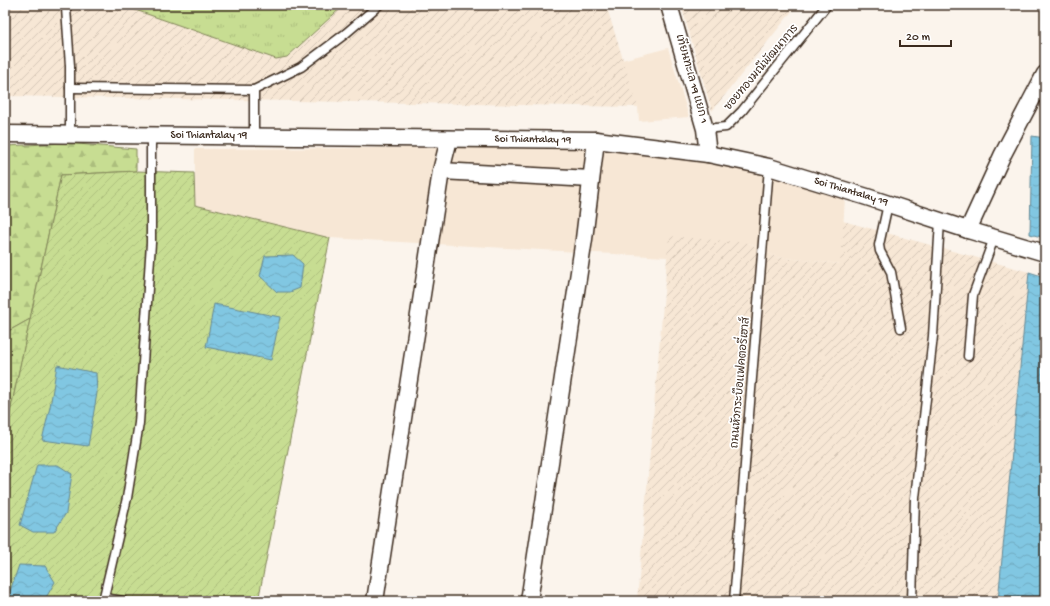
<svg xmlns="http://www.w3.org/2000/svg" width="1050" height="606" font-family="'Gochi Hand','Playpen Sans Thai',sans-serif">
	<defs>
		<pattern id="industrial-furrows" width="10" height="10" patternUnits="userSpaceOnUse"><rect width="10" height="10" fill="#f7e7d5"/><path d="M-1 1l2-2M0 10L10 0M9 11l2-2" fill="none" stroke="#d5c6b6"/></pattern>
		<pattern id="forest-firs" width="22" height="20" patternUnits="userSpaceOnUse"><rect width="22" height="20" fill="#c7dd92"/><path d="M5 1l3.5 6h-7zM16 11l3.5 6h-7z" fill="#acbe7d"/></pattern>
		<pattern id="wetland-marsh" width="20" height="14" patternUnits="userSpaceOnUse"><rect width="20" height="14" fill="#c7dd92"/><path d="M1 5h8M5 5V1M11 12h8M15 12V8" fill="none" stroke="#acbe7d"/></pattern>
		<pattern id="park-tufts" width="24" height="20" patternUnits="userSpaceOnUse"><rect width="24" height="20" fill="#c7dd92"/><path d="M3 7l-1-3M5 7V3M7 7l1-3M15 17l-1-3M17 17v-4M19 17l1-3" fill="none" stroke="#acbe7d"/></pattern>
		<pattern id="garden-furrows" width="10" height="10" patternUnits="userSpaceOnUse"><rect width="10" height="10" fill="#c7dd92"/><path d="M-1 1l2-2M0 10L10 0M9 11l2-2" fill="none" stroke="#acbe7d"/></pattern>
		<pattern id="water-waves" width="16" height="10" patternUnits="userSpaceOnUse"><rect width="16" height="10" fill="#81c7e2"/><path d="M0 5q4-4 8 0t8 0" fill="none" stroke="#70abc1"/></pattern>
	</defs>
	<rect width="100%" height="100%" fill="#fbf4ec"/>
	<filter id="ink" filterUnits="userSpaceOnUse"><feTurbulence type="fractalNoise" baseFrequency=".025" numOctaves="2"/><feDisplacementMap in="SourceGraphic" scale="8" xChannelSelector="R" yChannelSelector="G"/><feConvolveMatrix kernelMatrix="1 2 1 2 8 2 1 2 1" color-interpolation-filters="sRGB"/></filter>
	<g filter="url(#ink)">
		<g fill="#f7e7d5">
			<path d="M668 48 689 117 639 121 638 107 618 61Z"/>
			<path d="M572 147 745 162 845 197 841 264 776 257 749 243 667 257 330 238 195 205V149Z"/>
		</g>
		<g fill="url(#industrial-furrows)">
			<path d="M5 5H121L276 59 288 57 344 5H606L638 107 5 96Z"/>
			<path d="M681 5H797L712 111Z"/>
			<path d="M843 221 1029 272 998 601H637L669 236 749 243 776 257 840 264Z"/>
		</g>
		<path fill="url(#forest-firs)" stroke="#818458" d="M66 143 136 149V171L61 175 30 319 5 333V146Z"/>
		<path fill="url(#wetland-marsh)" stroke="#818458" d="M30 319V320L5 436V333Z"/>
		<path fill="url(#park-tufts)" stroke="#818458" d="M121 5H344L287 57 276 59Z"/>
		<path fill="url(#garden-furrows)" stroke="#818458" d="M136 171 194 173 195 205 330 238 258 601H5V436L61 175Z"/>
		<g fill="url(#water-waves)" stroke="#658894">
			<path d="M1032 136 1045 138V238L1030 234Z"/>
			<path d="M293 255 303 264 300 288 290 292H277L260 276 265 256Z"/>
			<path d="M1029 272 1045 277V601H998Z"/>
			<path d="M214 304 280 317 271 360 206 347Z"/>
			<path d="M57 365 96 373 97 393 88 446 42 440 50 407Z"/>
			<path d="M37 465H58L72 474 66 513 54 532H33L20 525Z"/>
			<path d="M19 565 45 566 55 582 44 601H19L8 597Z"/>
		</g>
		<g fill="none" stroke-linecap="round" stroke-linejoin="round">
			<defs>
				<g id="service">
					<path d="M66 8 70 66V135"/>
					<path d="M70 88 254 90"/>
					<path d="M705 129 726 127 742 111 827 5"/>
					<path d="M254 136V90L301 67 345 34 379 5"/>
					<path d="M888 204 879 245 880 251 891 272 901 328"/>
					<path d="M968 356 973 295 994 238"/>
					<path d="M104 598 123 601"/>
					<path d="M103 601 127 498 139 423 151 243V136"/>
					<path d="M734 601 769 167"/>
					<path d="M912 601 915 498 933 336 940 221"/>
				</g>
				<g id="minor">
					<path d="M669 5 705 129 708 154"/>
					<path d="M5 134 596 140 708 154 769 167 867 197 968 230 1045 253"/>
					<path d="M441 171 591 179"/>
					<path d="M968 230 1002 156 1045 74"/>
					<path d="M375 601 441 171 449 139"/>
					<path d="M529 601 584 239 596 140"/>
				</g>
			</defs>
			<use href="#service" stroke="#3b2a1e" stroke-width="11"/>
			<use href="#minor" stroke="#3b2a1e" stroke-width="19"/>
			<use href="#service" stroke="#fff" stroke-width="8"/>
			<use href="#minor" stroke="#fff" stroke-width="16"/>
		</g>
	</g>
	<g text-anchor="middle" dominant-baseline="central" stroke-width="3.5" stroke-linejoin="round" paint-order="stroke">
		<g font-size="11" fill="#3b2a1e" stroke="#fff">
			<text transform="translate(762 68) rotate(-50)">ซอยทองมณีพัฒนาการ</text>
			<text transform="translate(691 79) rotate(74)">เทียนทะเล 19 แยก 1</text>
			<text x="209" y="136">Soi Thiantalay 19</text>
			<text transform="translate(533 140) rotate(1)">Soi Thiantalay 19</text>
			<text transform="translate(851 192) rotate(17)">Soi Thiantalay 19</text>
			<text transform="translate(741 383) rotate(-85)">ถนนหัวกระบือแฟคตอรี่เฮาส์</text>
		</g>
	</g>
	<rect width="1050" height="606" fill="none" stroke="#fff" stroke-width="20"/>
	<rect x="10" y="10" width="1030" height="586" fill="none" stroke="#3b2a1e" stroke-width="1.5" filter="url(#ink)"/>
	<path d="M900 40v6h51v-6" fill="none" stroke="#3b2a1e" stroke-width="2"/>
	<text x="906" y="40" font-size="12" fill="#3b2a1e" stroke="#ffffff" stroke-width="3" paint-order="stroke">20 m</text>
</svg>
